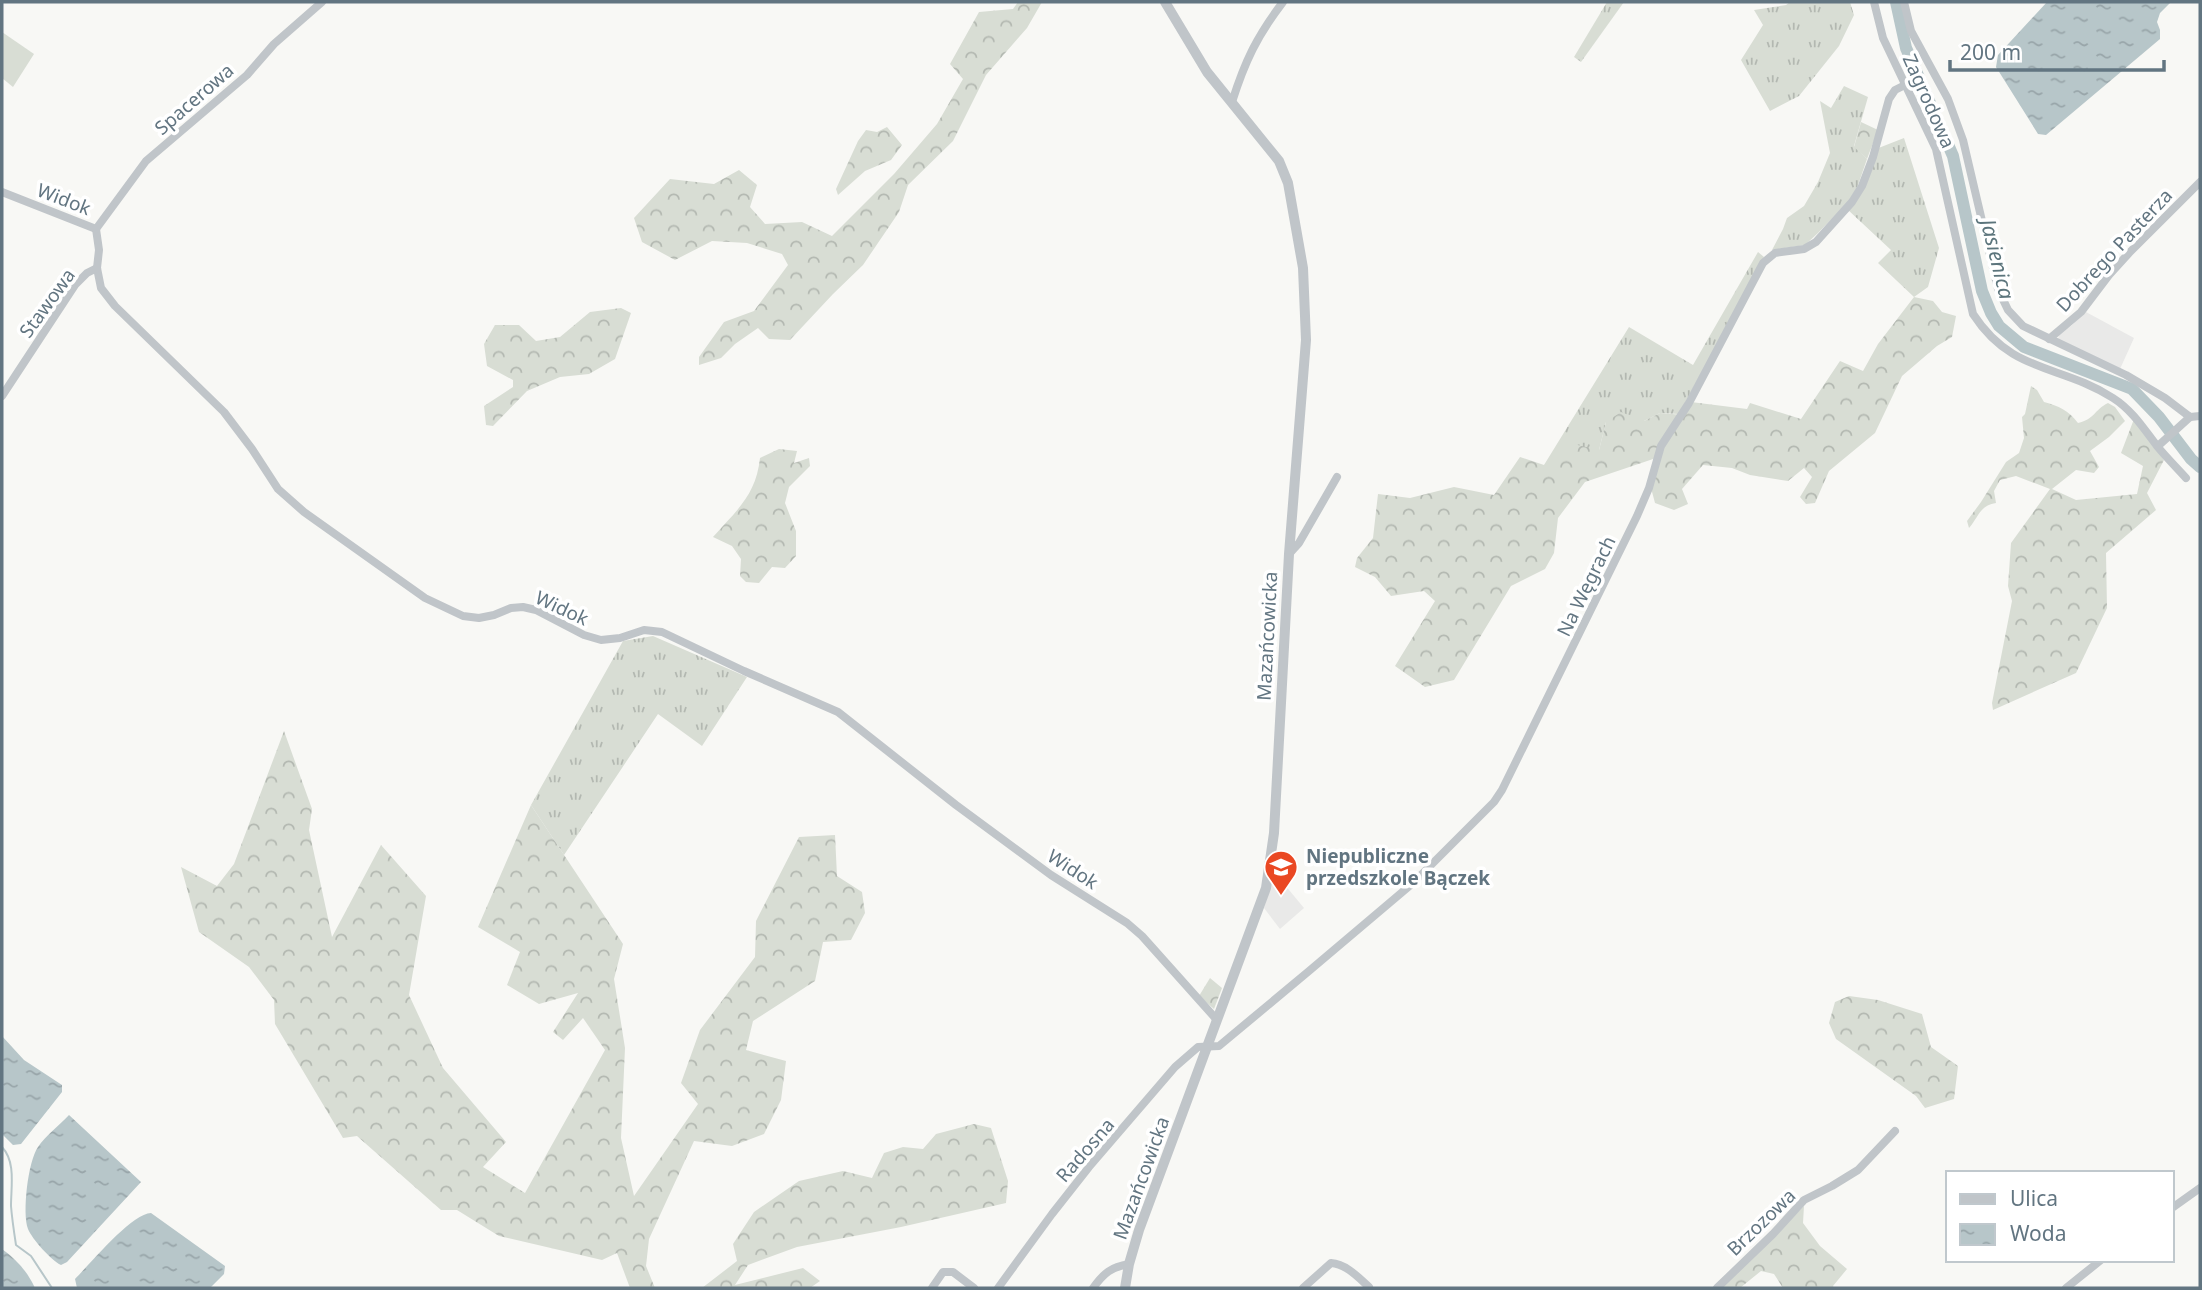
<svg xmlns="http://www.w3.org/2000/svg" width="2202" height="1290" font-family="'Noto Sans',sans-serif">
	<defs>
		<pattern id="grass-tufts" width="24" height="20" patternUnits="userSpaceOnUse" patternTransform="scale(1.75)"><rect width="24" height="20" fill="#d8ddd4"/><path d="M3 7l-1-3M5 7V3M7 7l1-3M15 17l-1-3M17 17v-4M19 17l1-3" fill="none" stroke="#b3b8b1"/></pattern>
		<pattern id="forest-crowns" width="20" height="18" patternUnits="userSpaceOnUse" patternTransform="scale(1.75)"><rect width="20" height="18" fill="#d8ddd4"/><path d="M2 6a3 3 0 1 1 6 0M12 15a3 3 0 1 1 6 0" fill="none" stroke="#b3b8b1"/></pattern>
		<pattern id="water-ripples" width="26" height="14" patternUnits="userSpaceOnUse" patternTransform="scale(1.75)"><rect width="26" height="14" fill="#b7c6c9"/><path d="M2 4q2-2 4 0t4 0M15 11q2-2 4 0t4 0" fill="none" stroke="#98a5a9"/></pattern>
	</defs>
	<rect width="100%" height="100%" fill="#f8f8f5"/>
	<g fill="#e9e9e8">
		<path d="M2086 312 2134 338 2120 369 2058 340 2059 333 2071 326Z"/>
		<path d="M1275 873 1304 908 1280 929 1264 908Z"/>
	</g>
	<g fill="url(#grass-tufts)">
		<path d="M1607 2H1624L1581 62 1574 57Z"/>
		<path d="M1790 2H1850L1854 15 1839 46 1799 96 1770 111 1741 60 1763 25 1754 10 1786 5Z"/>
		<path d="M1844 86 1868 97 1854 146 1867 159 1857 188 1848 202 1818 233 1805 245 1772 250 1783 229 1787 218 1804 206 1818 182 1830 153 1820 101 1831 108Z"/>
		<path d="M1904 138 1939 248 1928 287 1914 297 1878 263 1891 250 1847 209 1876 149Z"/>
		<path d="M1758 252 1764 257 1679 414 1660 413 1644 421 1606 422 1599 450 1544 465 1629 327 1693 365Z"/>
		<path d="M653 636 747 677 702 746 658 714 564 855 531 805 623 641Z"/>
	</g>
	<g fill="url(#forest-crowns)">
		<path d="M1018 2H1042L1027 28 986 75 953 141 908 185 899 212 863 265 833 294 790 340 769 339 758 328 735 344 721 358 699 365V357L724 322 754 311 788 265 782 254 747 243 712 241 675 260 642 242 634 218 670 179 714 184 739 170 757 185 750 207 765 224 802 222 832 236 894 174 937 124 963 79 950 64 979 12 1013 9Z"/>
		<path d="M1861 122 1878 130 1867 159 1854 147Z"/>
		<path d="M887 127 902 145 891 160 865 171 838 195 836 189 858 141 866 130 877 132Z"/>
		<path d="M1914 297 1933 301 1942 312 1956 316 1952 337 1937 346 1902 376 1875 433 1829 471 1815 503 1806 504 1800 497 1812 477 1804 468 1788 481 1750 475 1732 468 1703 465 1682 489 1688 504 1674 510 1655 503 1651 488 1659 457 1585 482 1558 518 1554 553 1545 569 1511 586 1454 680 1425 687 1395 666 1435 601 1424 591 1391 596 1375 577 1355 567 1357 558 1373 538 1378 494 1410 498 1454 487 1494 495 1520 457 1544 465 1569 443 1599 450 1606 422 1621 412 1644 421 1660 413 1684 415 1691 402 1747 409 1750 403 1801 419 1840 361 1863 371 1878 344Z"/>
		<path d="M621 308 631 313 615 359 589 374 560 377 527 391 493 426 486 425 484 406 513 387V380L487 366 484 344 495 325H519L536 341 560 337 590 312Z"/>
		<path d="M2031 386 2037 390 2044 402C2059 406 2068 410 2078 423 2095 419 2094 410 2108 403L2115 407 2125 421 2109 437 2090 451 2099 467 2094 473 2076 470 2052 489 2076 500 2137 494 2143 466 2121 453 2134 419 2164 460 2147 493 2156 510 2106 553 2107 608 2076 673 1993 710 1992 703 2012 601 2008 586 2011 543 2050 489 2016 476 2000 480 1994 491 1996 503C1980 505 1978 518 1969 528L1967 521 1981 502 2006 462 2019 453 2024 438 2022 417 2025 414Z"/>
		<path d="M779 449 797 451 794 463 809 458 810 466 789 487 785 503 796 531V556L785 568 772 567 759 583 746 582 740 576 741 559 732 546 713 537C737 510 756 495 760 458Z"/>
		<path d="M284 731 312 809 309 830 332 937 381 845 426 896 409 995 443 1068 506 1142 483 1167 525 1193 605 1050 583 1018 563 1040 553 1032 578 993 539 1004 507 985 520 952 478 927 531 805 623 944 614 979 625 1048 621 1138 634 1196 698 1104 681 1083 700 1030 755 957 756 921 799 837 835 835 837 876 862 892 865 913 851 940 823 942 815 981 753 1021 746 1050 786 1061 781 1100 764 1134 732 1146 694 1141 649 1239 646 1266 655 1288H630L617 1253 602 1260 499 1236 457 1210H441L357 1136 343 1138 275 1024 274 1000 249 967 199 932 181 867 217 886 234 864Z"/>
		<path d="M1210 978 1222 988 1214 1009 1199 996Z"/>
		<path d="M1849 996 1878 1000 1922 1014 1931 1047 1958 1066 1954 1099 1925 1108 1916 1096 1836 1039 1829 1023 1835 1002Z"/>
		<path d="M974 1124 991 1128 1008 1181 1006 1203 901 1227 797 1247 748 1265 735 1285 803 1268 820 1281 810 1288H702L737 1261 733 1244 754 1212 799 1181 843 1171 872 1178 884 1153 903 1147 923 1149 936 1134Z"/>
		<path d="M1804 1206 1803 1223 1820 1246 1847 1269 1833 1286 1834 1288H1783L1774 1274 1761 1271 1740 1288H1720Z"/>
	</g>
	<path fill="#d8ddd4" d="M2 32 34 54 13 87 2 78Z"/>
	<g fill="url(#water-ripples)">
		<path d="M2047 2H2171L2160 13 2157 22 2160 30V39L2046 135 2038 134 1996 67 1998 55Z"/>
		<path d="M2 1036 24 1060 62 1085V1092L21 1144 13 1145 2 1134Z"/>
		<path d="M69 1115 141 1182 67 1262 61 1265C51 1260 32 1239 28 1229 22 1213 28 1161 38 1147 45 1136 59 1126 69 1115Z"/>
		<path d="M151 1213 225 1266 224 1274 210 1288H77L75 1279C91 1263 131 1214 151 1213Z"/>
		<path d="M2 1249C17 1260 27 1271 35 1288H2Z"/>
	</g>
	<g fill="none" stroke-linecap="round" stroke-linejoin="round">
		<path stroke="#b7c6c9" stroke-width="2" d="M2 1147C16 1162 11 1186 11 1206 12 1219 14 1232 16 1245L31 1256 52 1288"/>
		<path stroke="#b7c6c9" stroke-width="12" d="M1896 2 1906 48 1953 156 1982 291 1991 313 1999 326 2024 347 2132 389 2159 417 2191 459 2200 467"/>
		<g stroke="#c0c5c9" stroke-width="8">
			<path d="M1874 2 1883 38 1936 149 1973 314C2012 374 2060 364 2113 398 2132 410 2144 429 2157 446 2166 457 2176 467 2186 478"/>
			<path d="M1904 2 1911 31 1948 99 1963 140 1998 289 2008 310 2023 326 2126 375 2165 398 2190 417 2200 416"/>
			<path d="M1232 102C1245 61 1257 36 1283 2"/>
			<path d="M2 192 96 229"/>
			<path d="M96 229 99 250 97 268 101 288 115 306 224 412 252 449 278 489 304 512 425 598 463 616 479 618 494 615 511 608 523 607 536 610 584 635 601 640 620 638 644 630 662 632 744 671 838 712 956 805 1051 875 1127 923 1142 936 1217 1020"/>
			<path d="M96 229 146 161 247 75 274 44 322 2"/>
			<path d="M2049 339 2081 312 2109 275 2129 253 2200 182"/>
			<path d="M2 396 75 285 87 273 97 268"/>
			<path d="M2158 446 2190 417"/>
			<path d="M1289 554 1299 543 1337 477"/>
			<path d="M2172 1208 2200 1188"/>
			<path d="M932 1288 943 1272H953L974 1288"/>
			<path d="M998 1288 1052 1214 1089 1167 1175 1067 1198 1047 1219 1046 1309 971 1413 883 1494 802 1502 790 1637 516 1649 488 1661 446 1689 403 1763 263 1775 253 1804 249 1816 242 1852 202 1862 186 1873 157 1889 99 1895 90 1905 85"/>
			<path d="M1093 1288C1104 1273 1111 1267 1129 1264"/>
			<path d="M1303 1288 1331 1263C1346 1264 1358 1277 1369 1287"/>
			<path d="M1717 1288 1773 1234 1804 1200 1832 1186 1858 1170 1895 1131"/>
			<path d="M2066 1288 2101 1260"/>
		</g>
		<path stroke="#c0c5c9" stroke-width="10" d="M1125 1288 1129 1264 1139 1230 1266 888 1274 833 1289 554 1306 340 1303 268 1288 183 1279 161 1207 72 1165 2"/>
	</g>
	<defs>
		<symbol id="school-pin" viewBox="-11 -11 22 30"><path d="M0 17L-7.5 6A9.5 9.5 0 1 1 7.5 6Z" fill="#ea4823" stroke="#fff"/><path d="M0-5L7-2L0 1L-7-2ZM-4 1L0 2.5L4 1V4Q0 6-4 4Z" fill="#fff"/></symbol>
	</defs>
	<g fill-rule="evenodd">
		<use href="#school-pin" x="1262" y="848" width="38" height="52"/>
	</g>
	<g text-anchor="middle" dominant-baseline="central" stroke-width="7" stroke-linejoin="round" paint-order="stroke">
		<g font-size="19" fill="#627581" stroke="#fff">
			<text transform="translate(194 99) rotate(-41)">Spacerowa</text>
			<text transform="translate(1929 101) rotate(66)">Zagrodowa</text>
			<text transform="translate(64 199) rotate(21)">Widok</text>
			<text transform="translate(2114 250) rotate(-47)">Dobrego Pasterza</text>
			<text transform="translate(47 303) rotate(-54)">Stawowa</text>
			<text transform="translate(1586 586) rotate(-64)">Na Węgrach</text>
			<text transform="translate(562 608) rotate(25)">Widok</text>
			<text transform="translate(1267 636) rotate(-87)">Mazańcowicka</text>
			<text transform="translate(1073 869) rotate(33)">Widok</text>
			<text transform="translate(1085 1150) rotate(-49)">Radosna</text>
			<text transform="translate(1141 1178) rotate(-70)">Mazańcowicka</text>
			<text transform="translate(1761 1222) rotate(-44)">Brzozowa</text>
		</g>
		<g font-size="19" font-weight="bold" fill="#627581" stroke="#fff" text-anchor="start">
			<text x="1306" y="856">Niepubliczne<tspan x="1306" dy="22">przedszkole Bączek</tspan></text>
		</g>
		<g font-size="21" font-style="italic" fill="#5c757c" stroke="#fff">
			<text transform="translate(1998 259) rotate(76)">Jasienica</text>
		</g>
	</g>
	<rect width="2202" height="1290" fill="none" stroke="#627581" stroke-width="7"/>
	<rect x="1946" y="1171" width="228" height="91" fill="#ffffff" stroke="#c0c8cd" stroke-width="2"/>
	<rect x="1960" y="1194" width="35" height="10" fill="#c0c5c9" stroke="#c0c8cd" stroke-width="2"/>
	<text x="2010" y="1206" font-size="21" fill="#627581">Ulica</text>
	<rect x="1960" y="1224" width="35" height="21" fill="url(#water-ripples)" stroke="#c0c8cd" stroke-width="2"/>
	<text x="2010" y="1241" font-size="21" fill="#627581">Woda</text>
	<path d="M1950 60v10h214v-10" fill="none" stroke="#627581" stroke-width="3.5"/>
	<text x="1960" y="60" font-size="21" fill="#627581" stroke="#ffffff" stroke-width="5" paint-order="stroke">200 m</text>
</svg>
